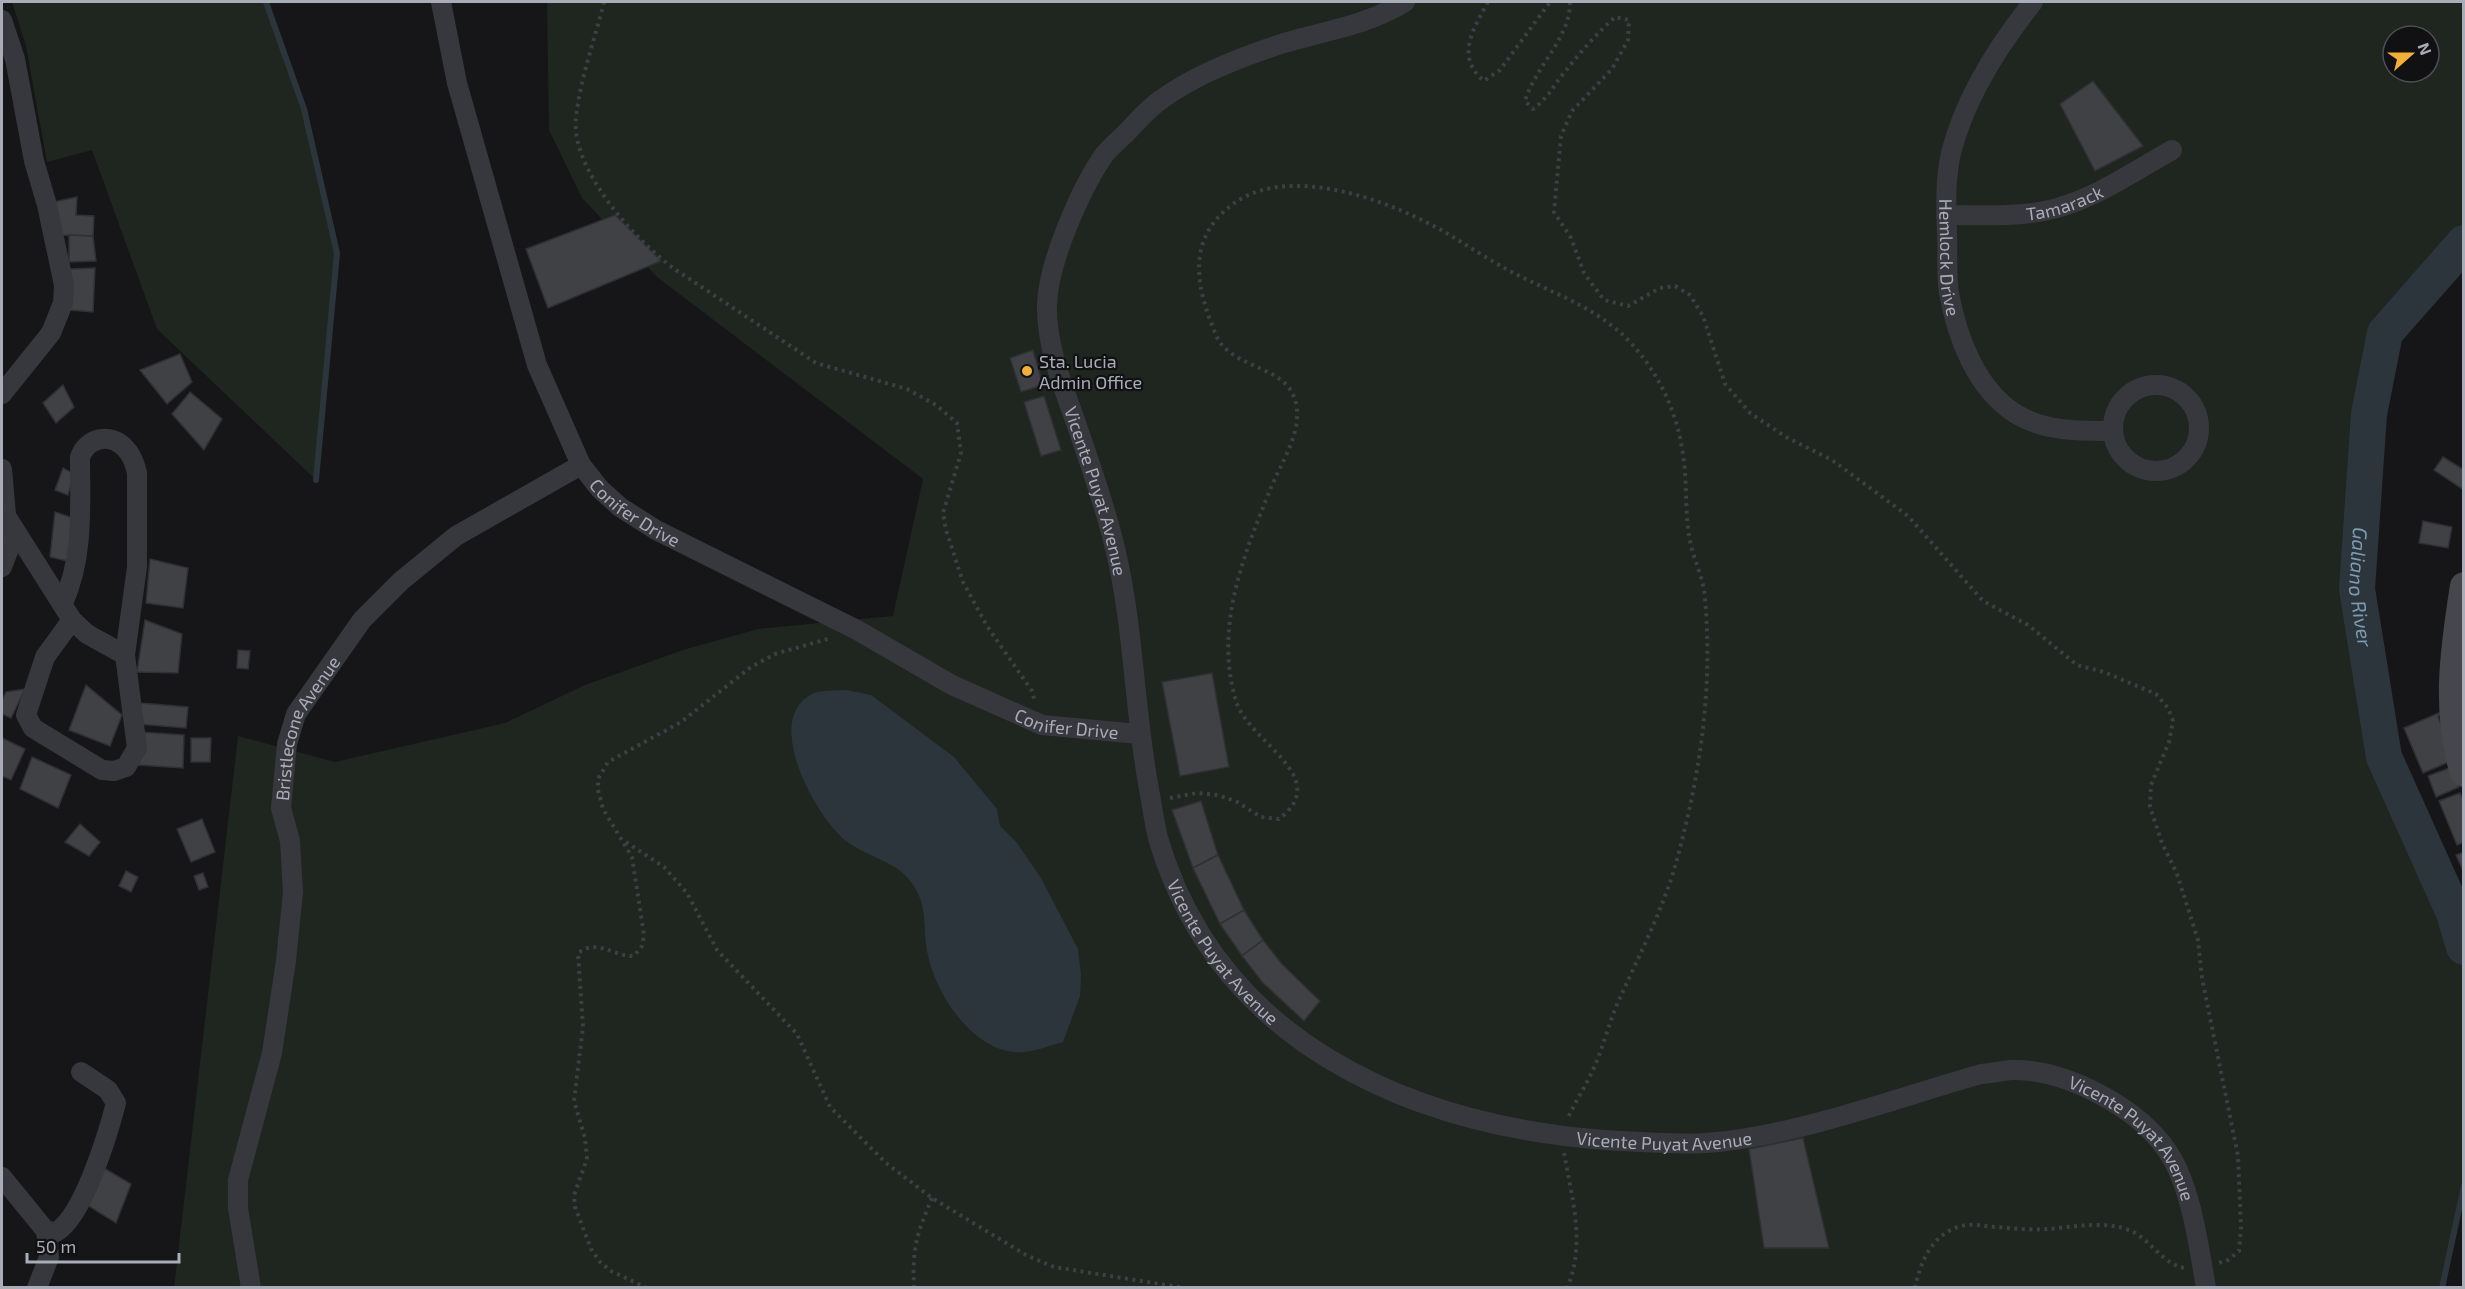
<svg xmlns="http://www.w3.org/2000/svg" width="2465" height="1289" font-family="'Exo 2',sans-serif">
	<rect width="100%" height="100%" fill="#161618"/>
	<g fill="#1e261f" fill-rule="evenodd">
		<path d="M12 2H266L304 109 337 253 316 480 157 329 92 150 47 162 26 46Z"/>
		<path d="M547 2H2463V243L2385 334 2369 414 2357 589 2384 757 2454 913 2463 947V1186L2442 1287 174 1288 238 736 335 762 505 723 585 685 683 650 758 629 893 616 923 479 657 277 582 198 549 130ZM2393 36H2429V72H2393Z"/>
	</g>
	<path fill="#2c353c" d="M846 690 871 695 954 757 997 809 1000 826 1017 843 1041 878 1078 949 1081 975 1080 996 1063 1042C1048 1046 1029 1054 1014 1052 970 1048 934 991 927 951 923 926 928 904 911 882 896 861 867 857 846 841 816 817 760 718 814 693 822 690 837 691 846 690Z"/>
	<g fill="none" stroke-linecap="round" stroke-linejoin="round">
		<g stroke="#2c353c" stroke-width="6">
			<path d="M266 2 304 109 337 253 316 480"/>
			<path d="M2442 1288 2464 1186"/>
		</g>
		<path stroke="#2c353c" stroke-width="36" id="s1" d="M2464 243 2385 333 2369 414 2357 589 2384 757 2454 913 2464 947"/>
	</g>
	<g fill="#404145" stroke="#303034" stroke-width="1.5">
		<path d="M2093 81 2143 146 2095 171 2060 104Z"/>
		<path d="M77 197 76 215 94 216 93 236 56 235 49 203Z"/>
		<path d="M615 215 661 261 548 308 526 249Z"/>
		<path d="M69 235 93 236 96 261 69 262Z"/>
		<path d="M95 268 93 312 69 310 70 269Z"/>
		<path d="M1033 350 1043 385 1021 392 1010 358Z"/>
		<path d="M180 354 192 382 167 404 140 370Z"/>
		<path d="M63 385 74 407 56 423 43 403Z"/>
		<path d="M190 392 222 419 204 450 172 414Z"/>
		<path d="M1044 396 1061 450 1041 456 1024 402Z"/>
		<path d="M2443 457 2464 470V490L2434 470Z"/>
		<path d="M63 468 74 474 68 495 55 490Z"/>
		<path d="M55 512 76 519 72 562 50 557Z"/>
		<path d="M2423 521 2452 527 2448 548 2419 543Z"/>
		<path d="M150 559 188 568 183 608 146 603Z"/>
		<path d="M145 620 182 634 178 673 137 672Z"/>
		<path d="M238 650 250 651 248 669 237 668Z"/>
		<path d="M1212 673 1229 767 1180 776 1162 682Z"/>
		<path d="M86 685 122 715 110 746 69 730Z"/>
		<path d="M25 689 11 718 2 714V700L6 692Z"/>
		<path d="M140 703 188 707 186 728 138 724Z"/>
		<path d="M2441 712 2438 717 2456 759 2423 773 2404 728Z"/>
		<path d="M140 732 184 735 183 768 138 765Z"/>
		<path d="M2 738 25 749 11 780 2 776Z"/>
		<path d="M191 738H211L210 762H191Z"/>
		<path d="M32 757 71 775 58 808 20 789Z"/>
		<path d="M2452 767 2459 787 2436 797 2428 776Z"/>
		<path d="M2460 793 2464 801V842L2457 845 2439 801Z"/>
		<path d="M1201 801 1218 855 1193 868 1172 810Z"/>
		<path d="M202 819 215 852 191 862 177 829Z"/>
		<path d="M80 824 100 842 89 856 65 842Z"/>
		<path d="M2464 852V873L2456 855Z"/>
		<path d="M1218 855 1244 910 1220 924 1193 868Z"/>
		<path d="M126 871 138 877 131 892 119 886Z"/>
		<path d="M203 873 208 887 199 890 194 876Z"/>
		<path d="M1244 910 1263 940 1242 956 1220 924Z"/>
		<path d="M1263 940 1282 964 1320 1001 1304 1021 1263 983 1242 956Z"/>
		<path d="M1803 1138 1829 1248H1764L1749 1149Z"/>
		<path d="M102 1167 131 1184 116 1223 87 1205Z"/>
	</g>
	<g fill="none" stroke-linecap="round" stroke-linejoin="round">
		<g stroke="#3d3f44" stroke-width="4" stroke-dasharray="3 4.5" stroke-linecap="butt">
			<path d="M604 2C595 39 580 79 576 118 570 169 637 243 676 270L816 363 907 389 936 405 957 423 961 453 943 513 946 530 963 582 987 626 1032 691 1035 702"/>
			<path d="M1488 2C1473 29 1455 57 1484 81L1500 70 1550 2"/>
			<path d="M1570 2C1571 37 1535 67 1525 101L1533 109C1548 98 1552 88 1563 74 1579 54 1596 34 1615 17L1629 20 1628 40 1612 69 1572 111 1561 136 1554 212 1571 238 1584 273 1604 300 1628 306 1660 288 1675 286 1690 295 1703 316 1725 384 1750 413 1786 437 1832 460 1908 516 1983 601 2028 625 2077 665 2104 672 2156 694 2168 708 2173 721 2169 742 2151 785 2150 807 2162 843 2177 874 2198 940 2202 978 2238 1156 2241 1228 2239 1251 2228 1260 2219 1263"/>
			<path d="M1170 798 1197 793 1218 795 1237 802 1261 817 1279 819C1334 777 1249 743 1236 701 1214 628 1243 557 1270 490 1281 462 1306 428 1294 397 1284 369 1241 367 1223 346 1216 339 1214 329 1210 320 1194 276 1191 235 1233 204 1290 162 1394 202 1448 234 1468 246 1488 259 1508 270 1549 292 1593 305 1627 339 1660 373 1679 415 1684 462 1687 488 1685 516 1690 541 1694 561 1704 579 1705 599 1713 689 1700 776 1676 863 1664 907 1638 958 1619 1000 1608 1024 1603 1050 1591 1074 1584 1089 1575 1102 1568 1118"/>
			<path d="M626 842 664 867 687 893 717 950 797 1034 830 1107 886 1163 932 1198 1026 1255 1054 1267 1185 1288"/>
			<path d="M1564 1153C1572 1198 1586 1245 1567 1288"/>
			<path d="M647 1288 611 1271 600 1262 591 1249 575 1207 574 1195 587 1159 585 1138 574 1101 583 1027 578 953C598 938 613 957 634 956L642 946 644 935 632 857 603 809 598 790V779L608 762 681 722 751 667 775 654 831 638"/>
			<path d="M914 1288C912 1247 917 1234 932 1198"/>
			<path d="M1915 1288C1920 1263 1931 1236 1958 1227 1972 1222 1984 1227 1998 1227 2015 1229 2032 1230 2048 1229 2072 1227 2103 1221 2126 1229 2150 1236 2160 1264 2185 1268"/>
		</g>
		<g stroke="#37383d" stroke-width="20">
			<path id="s2" d="M441 2 457 83 537 365 581 465 600 489 620 507 656 530 857 630 952 685 1042 725 1139 734"/>
			<path id="s3" d="M1405 2C1366 26 1323 31 1281 44 1241 57 1196 74 1162 99 1148 108 1137 122 1125 134 1118 141 1110 147 1104 155 1080 190 1048 263 1047 305 1046 346 1063 386 1076 423 1090 464 1105 505 1115 548 1134 627 1134 709 1149 789 1152 805 1154 822 1158 838 1218 1042 1409 1125 1605 1140 1639 1142 1673 1145 1706 1143 1793 1137 1896 1098 1981 1074 1991 1073 2002 1071 2012 1070 2066 1069 2139 1108 2168 1152 2191 1186 2199 1247 2206 1288"/>
			<path id="s4" d="M2033 2C1998 46 1965 97 1951 153 1945 180 1946 207 1947 234 1948 253 1946 274 1949 293 1957 337 1976 389 2016 414 2046 432 2079 431 2113 431"/>
			<path d="M2 20 15 59 34 161 47 205 64 285 63 303 51 333 2 394"/>
			<path id="s5" d="M1946 215C1982 215 2022 218 2057 208 2097 197 2135 171 2172 150"/>
			<circle cx="2156" cy="428" r="43"/>
			<path d="M2 469 9 549 2 567"/>
			<path d="M8 519 72 620 87 634 125 655 137 748 126 767 114 771 102 770 33 728 26 715 45 657 72 620"/>
			<path d="M63 603C84 557 80 507 80 457 87 438 110 432 125 448 132 455 135 464 137 473V567L125 655"/>
			<path d="M2 1177 46 1231 56 1232C83 1217 108 1134 116 1103L108 1090 81 1072"/>
			<path d="M37 1288 49 1257 46 1231"/>
			<path id="s6" d="M251 1288 238 1208V1180L272 1053 286 961 293 892 290 841 281 808 287 744 296 714 362 620 401 581 456 536 581 465"/>
		</g>
		<path stroke="#45474d" stroke-width="28" d="M2464 586C2454 649 2445 711 2464 773"/>
	</g>
	<circle fill="#f2b134" stroke="#111113" stroke-width="2" cx="1027" cy="371" r="6"/>
	<g text-anchor="middle" dominant-baseline="central" stroke-width="4.5" stroke-linejoin="round" paint-order="stroke">
		<g font-size="18" fill="#a8adb8" stroke="#111113">
			<text stroke="none"><textPath href="#s5" startOffset="120">Tamarack</textPath></text>
			<text stroke="none"><textPath href="#s4" startOffset="278">Hemlock Drive</textPath></text>
			<text stroke="none"><textPath href="#s3" startOffset="699">Vicente Puyat Avenue</textPath></text>
			<text stroke="none"><textPath href="#s2" startOffset="558">Conifer Drive</textPath></text>
			<text stroke="none"><textPath href="#s2" startOffset="1042">Conifer Drive</textPath></text>
			<text stroke="none"><textPath href="#s6" startOffset="574">Bristlecone Avenue</textPath></text>
			<text stroke="none"><textPath href="#s3" startOffset="1185">Vicente Puyat Avenue</textPath></text>
			<text stroke="none"><textPath href="#s3" startOffset="1688">Vicente Puyat Avenue</textPath></text>
			<text stroke="none"><textPath href="#s3" startOffset="2192">Vicente Puyat Avenue</textPath></text>
		</g>
		<g font-size="18" fill="#a8adb8" stroke="#111113" text-anchor="start">
			<text x="1039" y="361">Sta. Lucia<tspan x="1039" dy="21">Admin Office</tspan></text>
		</g>
		<g font-size="20" font-style="italic" fill="#7f9bb3" stroke="#111113">
			<text stroke="none"><textPath href="#s1" startOffset="376">Galiano River</textPath></text>
		</g>
	</g>
	<rect width="2465" height="1289" fill="none" stroke="#a8adb8" stroke-width="6"/>
	<g transform="translate(2411 54) rotate(69)"><circle r="28" fill="#111113" stroke="#4d4f55" stroke-width="1.5"/>
	<path d="M0-4.5L10 22L0 15L-10 22Z" fill="#f2b134"/>
	<text y="-9" font-size="16" font-weight="bold" text-anchor="middle" fill="#a8adb8">N</text>
	</g>
	<path d="M27 1253v9h152v-9" fill="none" stroke="#a8adb8" stroke-width="3"/>
	<text x="36" y="1253" font-size="18" fill="#a8adb8" stroke="#111113" stroke-width="4.5" paint-order="stroke">50 m</text>
</svg>
